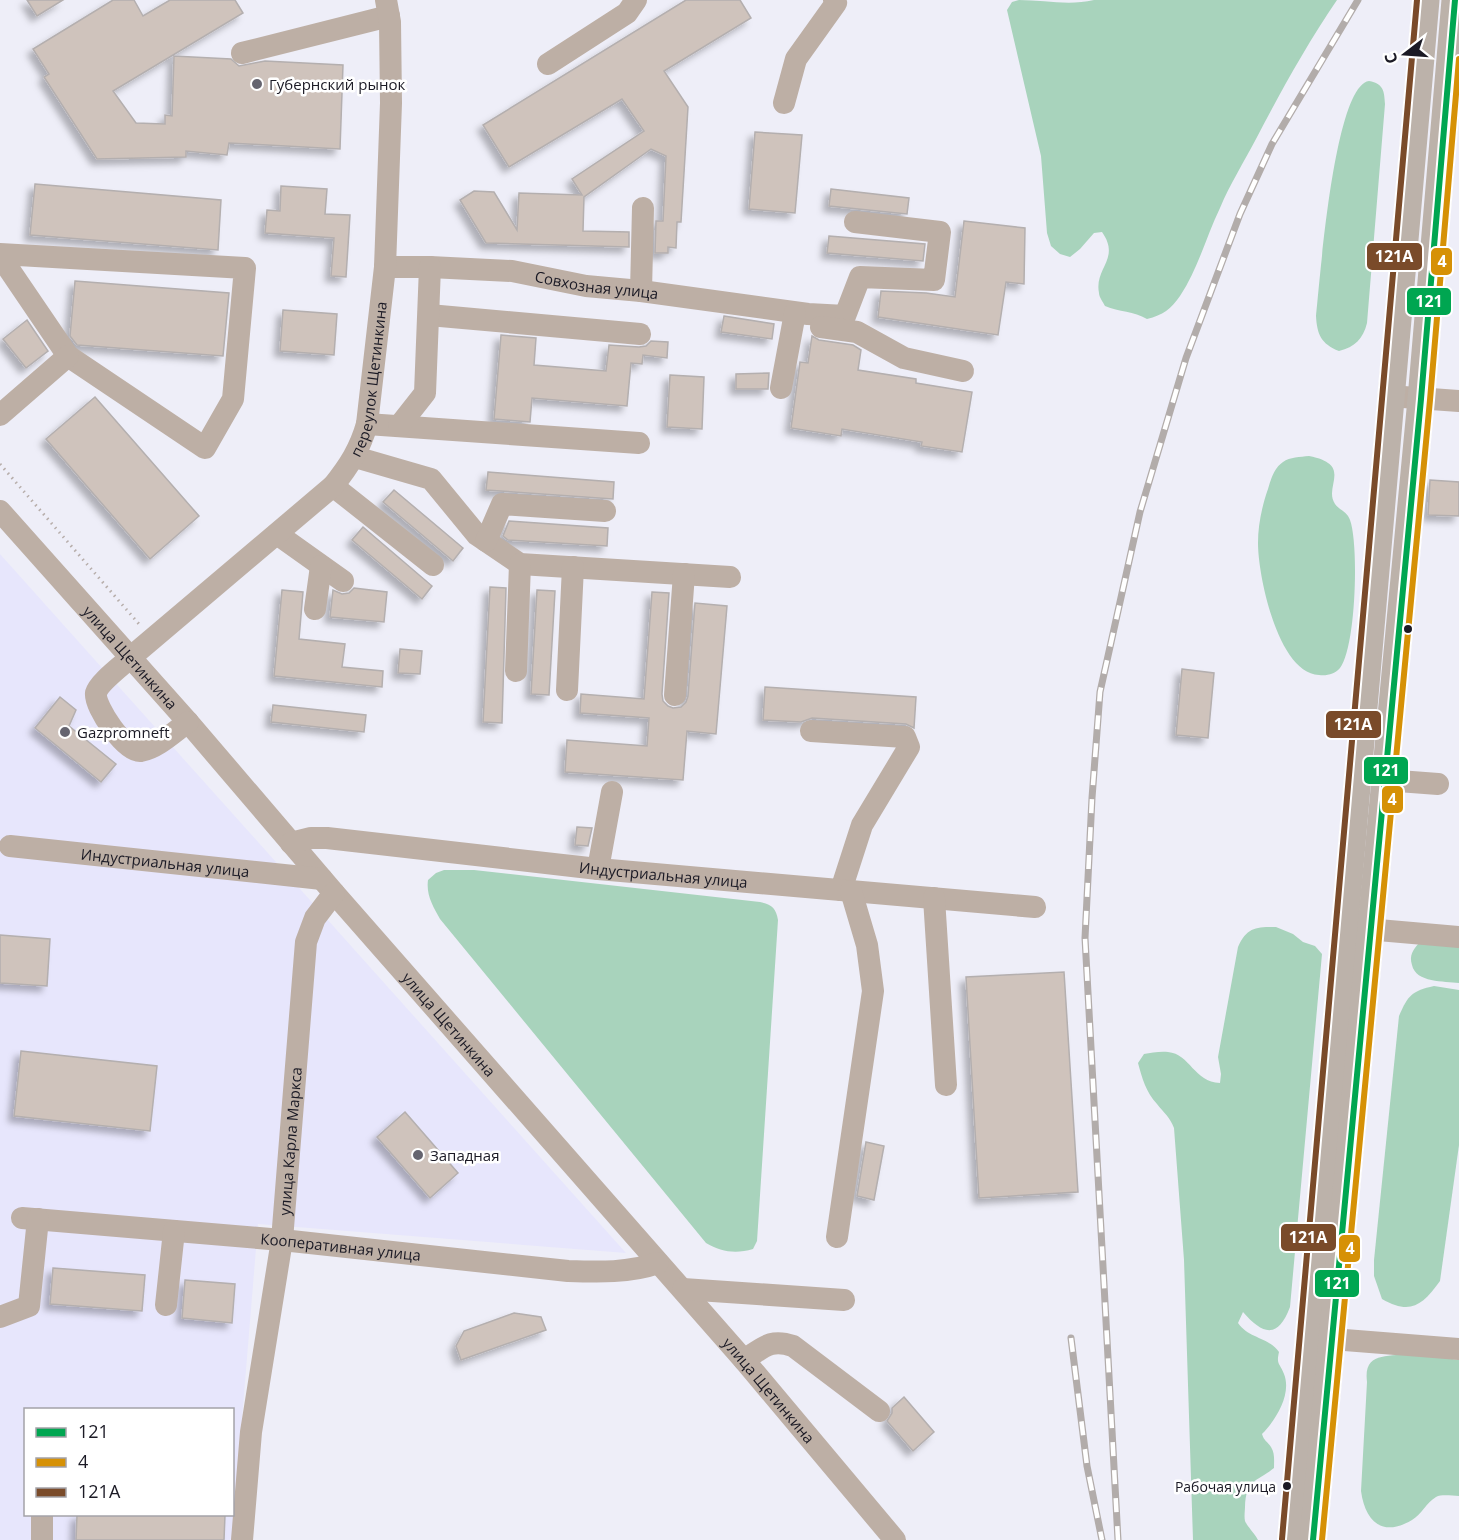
<svg xmlns="http://www.w3.org/2000/svg" width="1459" height="1540" font-family="'Open Sans',sans-serif">
	<defs>
		<filter id="shadow"><feDropShadow dx="-5.5" dy="5.5" stdDeviation="3" flood-color="#0004"/></filter>
	</defs>
	<rect width="100%" height="100%" fill="#eeeef8"/>
	<path fill="#e7e6fc" fill-rule="evenodd" d="M0 554 626 1253 258 1224 232 1540H0ZM26 1410H232V1514H26Z"/>
	<g fill="#a8d3bc">
		<path d="M1019 0C1045 0 1068 6 1094 0H1337C1307 44 1281 91 1256 139 1244 162 1230 184 1220 208 1206 237 1198 269 1180 296 1171 309 1163 315 1147 319 1134 311 1119 312 1105 306 1103 302 1099 297 1099 293 1094 268 1121 259 1102 232L1094 233 1080 249 1070 257 1060 254 1051 246 1047 233 1041 156 1007 10 1012 2Z"/>
		<path d="M1369 81C1384 84 1384 91 1385 104L1367 323C1363 339 1355 347 1339 351 1321 344 1317 334 1316 316 1320 280 1334 86 1369 81Z"/>
		<path d="M1309 456C1354 465 1323 486 1335 504 1339 510 1347 511 1350 520 1359 544 1356 648 1340 668 1335 674 1327 676 1319 675 1278 673 1258 576 1258 543 1258 525 1262 506 1268 489 1271 479 1274 468 1283 462 1290 457 1300 457 1309 456Z"/>
		<path d="M444 870H474L760 902C772 905 776 908 778 920L757 1241 753 1249C736 1254 721 1252 706 1243L440 919C433 906 426 895 428 880L436 873Z"/>
		<path d="M1276 927 1293 934 1303 942 1315 946 1322 954 1290 1307C1278 1339 1263 1335 1243 1312L1238 1323C1249 1339 1269 1337 1279 1352 1276 1365 1280 1363 1284 1374 1292 1394 1276 1420 1262 1434 1264 1441 1267 1441 1271 1447 1275 1453 1274 1461 1274 1468 1257 1482 1246 1479 1245 1507 1245 1510 1244 1517 1245 1521 1247 1526 1255 1534 1258 1540H1193L1184 1260 1174 1128C1170 1117 1164 1113 1157 1104 1146 1092 1142 1078 1138 1063L1144 1054C1151 1053 1160 1051 1168 1052 1190 1054 1194 1082 1220 1083L1221 1074 1218 1057 1238 947C1247 927 1256 927 1276 927Z"/>
		<path d="M1419 943 1459 944V983C1444 981 1416 983 1412 965 1409 955 1413 950 1419 943Z"/>
		<path d="M1434 986 1459 990V1145L1440 1281C1422 1306 1410 1315 1382 1299L1374 1276V1260L1399 1016C1408 995 1412 991 1434 986Z"/>
		<path d="M1412 1353 1459 1360V1496C1452 1496 1442 1494 1436 1497 1426 1503 1422 1514 1412 1520 1382 1538 1365 1521 1361 1491L1367 1382C1363 1350 1390 1358 1412 1353Z"/>
	</g>
	<g fill="#cfc3bc" stroke="#b4afaf" stroke-width="1.5" filter="url(#shadow)">
		<path d="M27 0H63L37 16Z"/>
		<path d="M113 0H134L143 16 170 0H235L243 13 113 91 136 123 165 124V115L172 116 174 56 231 59 239 66 265 61 343 65 340 149 229 143 227 155 186 151V157L97 159 44 77 49 74 33 49Z"/>
		<path d="M686 0H740L751 18 664 71 688 107 681 222H677L676 248 668 247V253H655L656 221H663L666 156 651 149 584 197 583 231 629 232V247L486 243 460 200 474 191 494 192 517 230 519 193 582 195 572 179 644 131 622 99 509 167 483 125Z"/>
		<path d="M755 132 802 135 795 213 749 209Z"/>
		<path d="M35 184 221 200 218 250 30 235Z"/>
		<path d="M281 186 327 189 325 214 350 215 346 277 331 276 334 238 265 233 267 210 280 211Z"/>
		<path d="M831 189 909 198 907 214 829 206Z"/>
		<path d="M964 221 1025 228 1024 284 1006 282 998 335 878 317 881 291 926 293 955 297Z"/>
		<path d="M829 236 925 244 923 261 827 253Z"/>
		<path d="M75 281 229 293 223 356 77 345 70 336Z"/>
		<path d="M283 310 337 314 334 355 280 351Z"/>
		<path d="M724 316 774 324 772 339 721 332Z"/>
		<path d="M27 320 48 351 26 368 3 339Z"/>
		<path d="M501 335 536 338 534 365 606 371 609 345 639 347 646 346 651 341 668 342 667 358 643 355 642 364 631 363 627 406 532 398 530 422 494 419Z"/>
		<path d="M812 336 819 340 853 345 861 350 858 370 916 379V383L972 392 962 452 921 446 922 442 842 429 841 436 791 428 800 362 808 363Z"/>
		<path d="M769 373 768 389H736V374Z"/>
		<path d="M670 375 704 377 702 429 667 427Z"/>
		<path d="M95 397 199 516 150 559 46 439Z"/>
		<path d="M488 472 614 482 613 499 486 490Z"/>
		<path d="M1430 480 1459 482V516L1428 515Z"/>
		<path d="M394 490 463 548 453 561 383 502Z"/>
		<path d="M509 521 608 528 607 546 508 540 503 536Z"/>
		<path d="M363 527 432 586 422 599 352 540Z"/>
		<path d="M490 587 506 588 502 723 483 722Z"/>
		<path d="M354 588 387 592 384 622 330 617 333 590 342 594 349 593Z"/>
		<path d="M282 590 303 592 299 639 345 644 342 667 383 671 382 687 274 676Z"/>
		<path d="M537 590 555 591 549 695 531 694Z"/>
		<path d="M652 592 669 593 662 694 663 701 668 706 673 708 681 707 686 702 688 696 695 603 727 606 716 734 687 731 683 780 565 772 567 740 647 746 649 718 580 713 581 694 644 699Z"/>
		<path d="M400 649 422 651 420 674 398 673Z"/>
		<path d="M1182 669 1214 673 1208 738 1176 735Z"/>
		<path d="M765 687 916 697 914 728 906 724 812 718 801 722 763 720Z"/>
		<path d="M60 697 76 710 69 726 116 764 101 782 35 728Z"/>
		<path d="M273 705 366 715 364 732 271 722Z"/>
		<path d="M577 827 592 828 588 846 575 845Z"/>
		<path d="M0 935 50 939 47 986 0 983Z"/>
		<path d="M1064 972 1078 1192 979 1198 966 977Z"/>
		<path d="M21 1051 157 1066 150 1131 14 1116Z"/>
		<path d="M405 1112 458 1173 430 1198 377 1137Z"/>
		<path d="M866 1142 884 1146 874 1200 857 1196Z"/>
		<path d="M53 1268 145 1275 142 1311 50 1304Z"/>
		<path d="M185 1280 235 1284 232 1323 182 1318Z"/>
		<path d="M514 1313 541 1317 546 1330 461 1360 456 1346 464 1331Z"/>
		<path d="M904 1397 934 1432 913 1451 887 1421 892 1413V1408Z"/>
		<path d="M77 1515H225L224 1540H76Z"/>
	</g>
	<g fill="none" stroke-linecap="round" stroke-linejoin="round">
		<path stroke="#b7aeab" stroke-width="3" stroke-dasharray="1.5 4.5" stroke-linecap="butt" d="M0 464 139 624"/>
		<g stroke="#bdafa5" stroke-width="22">
			<path d="M242 53 389 16"/>
			<path d="M548 64 627 13 636 0"/>
			<path d="M784 103 796 59 836 3 834 0"/>
			<path d="M0 254 245 268 233 399 205 448 68 356 0 256"/>
			<path id="s1" d="M385 267H430L512 271 586 286 641 291 808 314 845 316 860 277 934 280 940 232 855 222"/>
			<path d="M641 291 643 208"/>
			<path d="M429 315 640 334"/>
			<path d="M821 327 857 332 904 358 963 371"/>
			<path d="M781 388 795 313"/>
			<path d="M1403 397 1459 401"/>
			<path d="M0 415 68 356"/>
			<path d="M367 424 639 443"/>
			<path d="M399 426 425 393 430 267"/>
			<path d="M355 457 431 479 477 535 520 564 730 577"/>
			<path d="M333 486 433 565"/>
			<path id="s2" d="M0 511 188 722 334 893 744 1360 895 1540"/>
			<path d="M277 534 343 581"/>
			<path d="M486 541 502 504 605 511"/>
			<path d="M315 609 321 566"/>
			<path d="M516 671 520 564"/>
			<path d="M567 690 573 567"/>
			<path d="M675 695 684 574"/>
			<path id="s3" d="M188 722C175 731 158 748 141 751 126 753 94 707 96 693 99 682 123 665 131 657L333 486C349 466 360 449 367 424L385 267 391 103 390 22 386 0"/>
			<path d="M811 731 905 737 909 747 862 825 841 890"/>
			<path d="M1385 780 1438 784"/>
			<path id="s4" d="M291 843 311 838H327L598 869 1035 907"/>
			<path id="s5" d="M10 846 322 879"/>
			<path d="M598 869 612 792"/>
			<path d="M934 898 946 1085"/>
			<path d="M1355 928 1459 937"/>
			<path id="s6" d="M22 1218 282 1240 568 1271C599 1272 629 1273 658 1263"/>
			<path d="M837 1237 873 991 867 945 851 891"/>
			<path d="M683 1289 844 1300"/>
			<path d="M166 1305 174 1231"/>
			<path d="M0 1317 29 1306 38 1219"/>
			<path d="M1332 1339 1459 1349"/>
			<path d="M744 1360C763 1348 770 1338 793 1346L879 1411"/>
			<path d="M42 1540V1514"/>
			<path id="s7" d="M242 1540 251 1432 282 1240 306 942 315 918 334 893"/>
		</g>
		<g stroke="#bcb2aa" stroke-width="27">
			<path d="M1291 1540 1426 0"/>
			<path d="M1313 1540 1421 399 1455 0"/>
		</g>
		<defs>
			<g id="rail">
				<path d="M1071 1338 1087 1466 1102 1540"/>
				<path d="M1118 1540 1085 938 1092 798 1100 692 1140 512 1186 358 1240 214 1272 144 1358 0"/>
			</g>
		</defs>
		<use href="#rail" stroke="#b2acaa" stroke-width="7"/>
		<use href="#rail" stroke="#fff" stroke-width="4.5" stroke-dasharray="14" stroke-linecap="butt"/>
		<defs>
			<path id="bus-1" d="M1313 1540 1421 399 1455 0"/>
			<path id="bus-2" d="M1322 1540 1430 400 1459 59"/>
			<path id="bus-3" d="M1282 1539 1417 0"/>
		</defs>
		<use href="#bus-1" stroke="#fff" stroke-width="10"/>
		<use href="#bus-2" stroke="#fff" stroke-width="10"/>
		<use href="#bus-3" stroke="#fff" stroke-width="10"/>
		<use href="#bus-1" stroke="#00a651" stroke-width="6"/>
		<use href="#bus-2" stroke="#d69106" stroke-width="6"/>
		<use href="#bus-3" stroke="#7a4b2a" stroke-width="6"/>
	</g>
	<g fill="#65646f" stroke="#fff" stroke-width="2">
		<circle cx="257" cy="84" r="6"/>
		<circle cx="65" cy="732" r="6"/>
		<circle cx="418" cy="1155" r="6"/>
	</g>
	<g fill="#1b1a25" stroke="#fff" stroke-width="2">
		<circle cx="1408" cy="629" r="5"/>
		<circle cx="1287" cy="1486" r="5"/>
	</g>
	<g text-anchor="middle" dominant-baseline="central" stroke-width="5" stroke-linejoin="round" paint-order="stroke">
		<g font-size="14" fill="#1b1a25" stroke="#fff" text-anchor="end">
			<text x="1276" y="1486">Рабочая улица</text>
		</g>
		<g font-size="15" fill="#1b1a25" stroke="#fff" text-anchor="start">
			<text x="269" y="84">Губернский рынок</text>
			<text x="77" y="732">Gazpromneft</text>
			<text x="430" y="1155">Западная</text>
		</g>
		<g font-size="15" fill="#1b1a25" stroke="#fff">
			<text stroke="none"><textPath href="#s1" startOffset="213">Совхозная улица</textPath></text>
			<text stroke="none"><textPath href="#s3" startOffset="564">переулок Щетинкина</textPath></text>
			<text stroke="none"><textPath href="#s2" startOffset="196">улица Щетинкина</textPath></text>
			<text stroke="none"><textPath href="#s5" startOffset="156">Индустриальная улица</textPath></text>
			<text stroke="none"><textPath href="#s4" startOffset="375">Индустриальная улица</textPath></text>
			<text stroke="none"><textPath href="#s2" startOffset="682">улица Щетинкина</textPath></text>
			<text stroke="none"><textPath href="#s7" startOffset="402">улица Карла Маркса</textPath></text>
			<text stroke="none"><textPath href="#s6" startOffset="320">Кооперативная улица</textPath></text>
			<text stroke="none"><textPath href="#s2" startOffset="1168">улица Щетинкина</textPath></text>
		</g>
	</g>
	<g stroke="#fff" stroke-width="2">
		<rect x="1366" y="242" width="57" height="29" rx="6" fill="#7a4b2a"/>
		<rect x="1430" y="247" width="23" height="29" rx="6" fill="#d69106"/>
		<rect x="1406" y="287" width="46" height="29" rx="6" fill="#00a651"/>
		<rect x="1325" y="710" width="57" height="29" rx="6" fill="#7a4b2a"/>
		<rect x="1363" y="756" width="46" height="29" rx="6" fill="#00a651"/>
		<rect x="1381" y="785" width="23" height="29" rx="6" fill="#d69106"/>
		<rect x="1280" y="1223" width="57" height="29" rx="6" fill="#7a4b2a"/>
		<rect x="1338" y="1234" width="23" height="29" rx="6" fill="#d69106"/>
		<rect x="1314" y="1269" width="46" height="29" rx="6" fill="#00a651"/>
	</g>
	<g font-size="16" text-anchor="middle" font-weight="bold" fill="#fff">
		<text x="1394" y="262">121А</text>
		<text x="1442" y="267">4</text>
		<text x="1429" y="307">121</text>
		<text x="1353" y="730">121А</text>
		<text x="1386" y="776">121</text>
		<text x="1392" y="805">4</text>
		<text x="1308" y="1243">121А</text>
		<text x="1350" y="1254">4</text>
		<text x="1337" y="1289">121</text>
	</g>
	<rect x="24" y="1408" width="210" height="108" fill="#ffffff" stroke="#a4a3a8" stroke-width="1.5"/>
	<rect x="36" y="1428" width="30" height="9" fill="#00a651" stroke="#a4a3a8" stroke-width="1.5"/>
	<text x="78" y="1438" font-size="18" fill="#1b1a25">121</text>
	<rect x="36" y="1458" width="30" height="9" fill="#d69106" stroke="#a4a3a8" stroke-width="1.5"/>
	<text x="78" y="1468" font-size="18" fill="#1b1a25">4</text>
	<rect x="36" y="1488" width="30" height="9" fill="#7a4b2a" stroke="#a4a3a8" stroke-width="1.5"/>
	<text x="78" y="1498" font-size="18" fill="#1b1a25">121А</text>
	<g transform="translate(1405 54) rotate(253)" stroke="#ffffff" stroke-width="4.5" paint-order="stroke">
	<path d="M0-4.5L10 22L0 15L-10 22Z" fill="#1b1a25"/>
	<text y="-9" font-size="16" font-weight="bold" text-anchor="middle" fill="#1b1a25">С</text>
	</g>
</svg>
